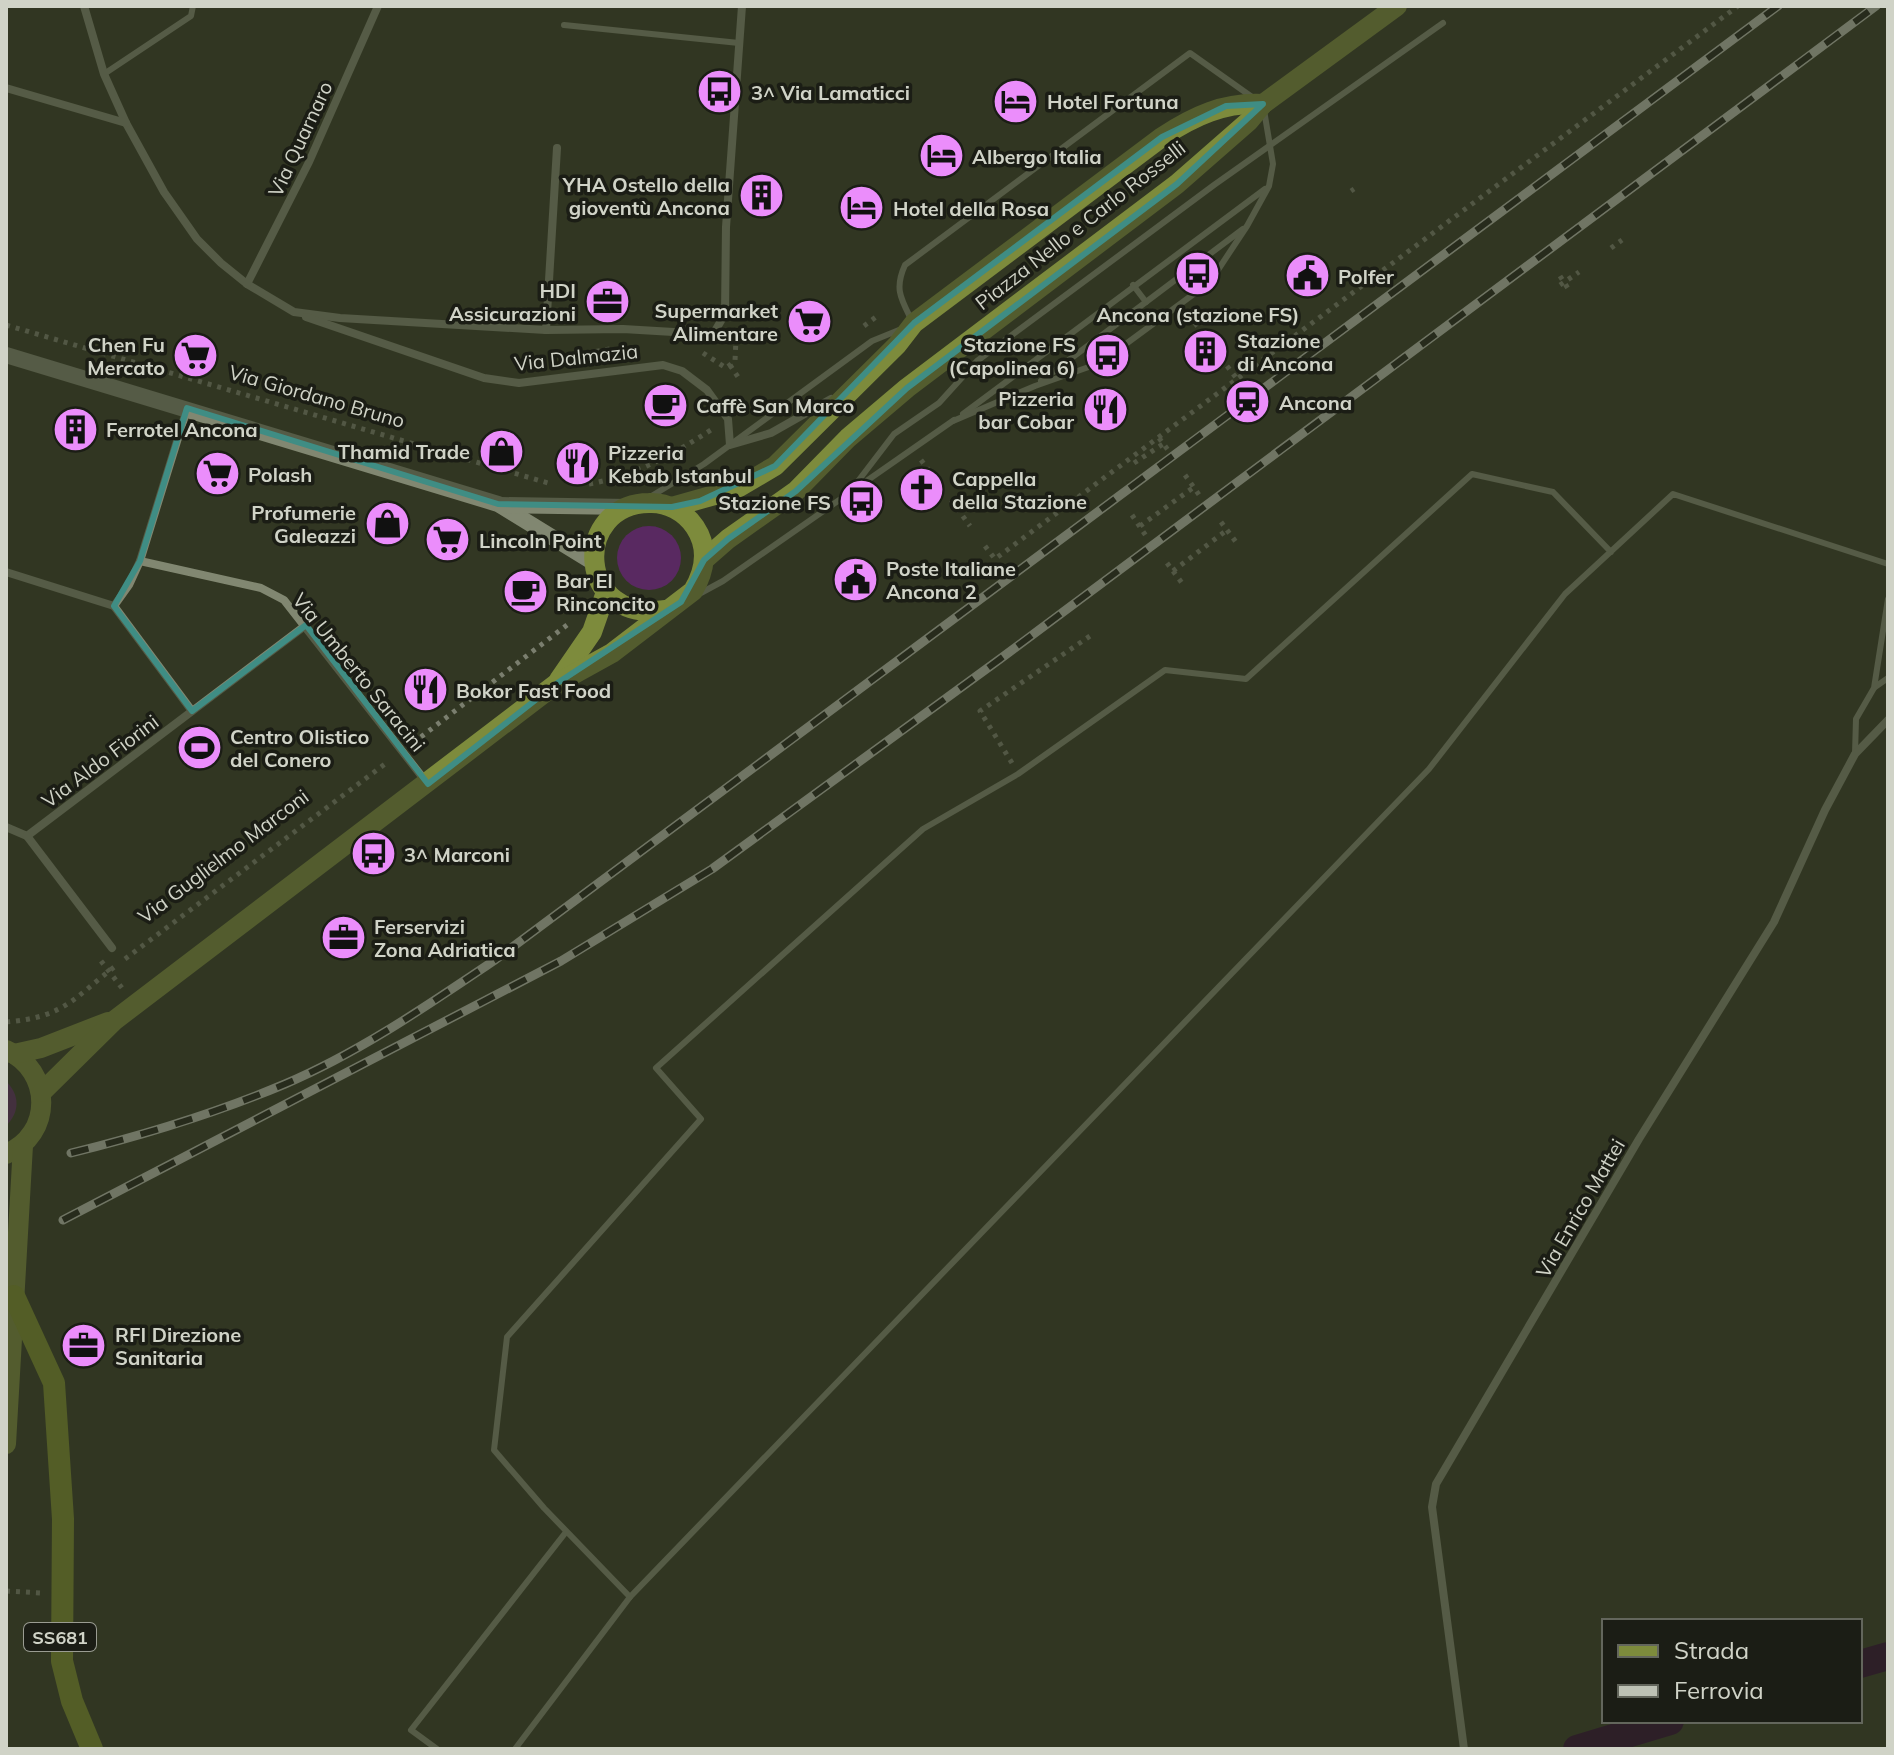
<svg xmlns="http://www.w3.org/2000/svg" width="1894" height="1755" font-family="Mulish,sans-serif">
	<rect width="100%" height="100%" fill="#323723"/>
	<g fill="#592961">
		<circle cx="649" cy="558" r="32"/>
		<path d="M6 1081C20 1095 20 1112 6 1126Z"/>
	</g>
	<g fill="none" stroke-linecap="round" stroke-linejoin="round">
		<g stroke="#29042e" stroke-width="28">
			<path d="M1860 1664 1888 1656"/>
			<path d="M1577 1749 1670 1721"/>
		</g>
		<g stroke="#7a7e6e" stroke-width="5" stroke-dasharray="4 6" stroke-linecap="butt">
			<path d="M1351 191 1354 189"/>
			<path d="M1611 248 1622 240"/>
			<path d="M1351 274 1361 287"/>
			<path d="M1560 276 1569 290"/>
			<path d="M1560 285 1579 272"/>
			<path d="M1189 315 1198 327"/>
			<path d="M6 325 548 483"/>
			<path d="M864 326 876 317"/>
			<path d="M703 353 726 368 735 361 736 338 731 332"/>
			<path d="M594 359 593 352 615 348"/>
			<path d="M730 365 740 380"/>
			<path d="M1227 366 1237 379"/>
			<path d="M1159 438 1168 450"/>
			<path d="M921 460 931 473"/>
			<path d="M1134 463 1163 444"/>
			<path d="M1185 475 1202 499"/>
			<path d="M589 484C637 475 674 454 714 428"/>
			<path d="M951 500 970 526"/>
			<path d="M1132 515 1148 539"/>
			<path d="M1221 522 1236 542"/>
			<path d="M1140 526 1194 487"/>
			<path d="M985 546 995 559 1738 6"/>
			<path d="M1167 563 1182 583"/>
			<path d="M1173 571 1227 530"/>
			<path d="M413 743 567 625"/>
			<path d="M1012 763 980 711 1090 636"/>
			<path d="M125 959 389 761"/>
			<path d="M101 961 122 988"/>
			<path d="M6 1022C66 1017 73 998 117 965"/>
			<path d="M6 1591 42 1593"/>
		</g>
		<g stroke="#818771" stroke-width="6">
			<path d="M564 25 739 43"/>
			<path d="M104 74 191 16 193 6"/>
			<path d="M1133 285 1146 302"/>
			<path d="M912 321C901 299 894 289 905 265L1190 53 1252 97"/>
			<path d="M1041 381 1243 229"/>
			<path d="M963 414 1265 189"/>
			<path d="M953 421 1035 386 1100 363 1210 282 1247 226 1269 186 1273 164 1264 110"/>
			<path d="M852 489 894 434 939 403 977 361 1214 185 1443 23"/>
			<path d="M650 497 704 464 872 341 899 330"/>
			<path d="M1611 552 1553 492 1472 474 1246 679 1165 670 1018 774 923 829 656 1068 701 1119 507 1337 494 1450 544 1508 630 1597 1429 769 1565 594 1673 494 1888 564"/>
			<path d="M699 594 723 581 954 420"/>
			<path d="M1875 687 1888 678"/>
			<path d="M1855 754 1856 719 1874 688 1888 599"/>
			<path d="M437 1749 411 1730 566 1532"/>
			<path d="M515 1749 630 1597"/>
		</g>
		<g stroke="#818771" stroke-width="8">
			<path d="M84 6 104 74 126 123 164 192 197 239 221 263 247 284 294 312 340 318 546 330 623 329 707 334 715 331 725 314 726 227 742 6"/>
			<path d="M6 88 126 123"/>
			<path d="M247 284 309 162 378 6"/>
			<path d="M306 317 484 378 519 383 663 365 682 371 707 390 728 419 730 445 771 433 831 399"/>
			<path d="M546 330 557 148"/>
			<path d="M140 561 187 409"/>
			<path d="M6 572 114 606 129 585 140 561 261 588 284 600 427 783"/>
			<path d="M114 606 192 711"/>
			<path d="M6 827 27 836 306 625"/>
			<path d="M27 836 112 948"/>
			<path d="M1464 1749 1432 1507 1436 1484 1639 1139 1774 922 1825 810 1855 754 1888 720"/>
		</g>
		<g stroke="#818771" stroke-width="16">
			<path d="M6 355 498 504 594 563"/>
			<path d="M500 505 628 507"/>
		</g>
		<g stroke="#7d8b3c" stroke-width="20">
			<path d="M672 507 736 489 775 466 897 345 914 323 1162 137C1194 116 1224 102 1263 104"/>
			<path d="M704 560 728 539 796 491 848 438 907 388 1177 184 1249 121 1263 104 1397 6"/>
			<path d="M559 680 592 632 606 592"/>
			<path d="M6 1050C53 1070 53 1135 6 1154"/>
			<path d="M14 1054 41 1048 108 1022"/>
			<path d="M42 1092 115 1020 556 684 612 653 693 591C705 571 709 548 695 527 685 512 667 502 649 503 572 504 575 624 666 610"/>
			<path d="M6 1444 23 1145"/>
		</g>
		<path stroke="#7c8c2a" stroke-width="22" d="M14 1296 54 1383 63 1519 62 1661 72 1701 92 1749"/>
		<defs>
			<g id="rail">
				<path d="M71 1153C144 1135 216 1113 285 1084 360 1052 428 1005 495 960L1778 6"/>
				<path d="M63 1220 561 961 712 869 1000 659 1876 6"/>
			</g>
		</defs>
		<use href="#rail" stroke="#bdc1b4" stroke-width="9"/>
		<use href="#rail" stroke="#1b1d15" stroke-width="6" stroke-dasharray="18" stroke-linecap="butt"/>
	</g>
	<path d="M0 0H1894V1755H0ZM1263 104 1177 184 907 388 796 491 728 539 704 560 681 602 556 684 428 784 306 625 192 711 114 606 140 561 187 408 498 504 672 507 700 501 775 466 914 323 1162 137 1226 106Z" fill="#323723" fill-opacity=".55" fill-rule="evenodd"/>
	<path fill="none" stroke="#3f8d84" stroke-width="6" stroke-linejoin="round" d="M1263 104 1177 184 907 388 796 491 728 539 704 560 681 602 556 684 428 784 306 625 192 711 114 606 140 561 187 408 498 504 672 507 700 501 775 466 914 323 1162 137 1226 106Z"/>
	<defs>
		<symbol id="bus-disc" viewBox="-11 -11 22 22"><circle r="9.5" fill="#eb8dfb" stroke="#1b1d15"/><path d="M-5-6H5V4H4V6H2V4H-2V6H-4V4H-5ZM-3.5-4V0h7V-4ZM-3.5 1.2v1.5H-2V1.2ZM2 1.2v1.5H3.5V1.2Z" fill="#111"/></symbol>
		<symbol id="hotel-disc" viewBox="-11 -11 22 22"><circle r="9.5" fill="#eb8dfb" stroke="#1b1d15"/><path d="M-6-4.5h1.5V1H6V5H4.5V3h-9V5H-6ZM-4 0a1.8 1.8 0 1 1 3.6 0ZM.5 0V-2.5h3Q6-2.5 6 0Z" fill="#111"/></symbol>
		<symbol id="building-disc" viewBox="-11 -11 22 22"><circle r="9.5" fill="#eb8dfb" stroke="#1b1d15"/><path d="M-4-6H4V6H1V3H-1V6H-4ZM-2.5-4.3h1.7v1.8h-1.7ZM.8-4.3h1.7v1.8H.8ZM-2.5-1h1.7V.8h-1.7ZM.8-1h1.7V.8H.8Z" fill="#111"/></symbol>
		<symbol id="civic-disc" viewBox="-11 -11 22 22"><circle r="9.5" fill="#eb8dfb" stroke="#1b1d15"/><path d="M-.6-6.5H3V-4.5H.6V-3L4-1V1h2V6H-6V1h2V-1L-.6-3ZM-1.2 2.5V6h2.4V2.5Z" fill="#111"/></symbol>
		<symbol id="office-disc" viewBox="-11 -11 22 22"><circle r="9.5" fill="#eb8dfb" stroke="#1b1d15"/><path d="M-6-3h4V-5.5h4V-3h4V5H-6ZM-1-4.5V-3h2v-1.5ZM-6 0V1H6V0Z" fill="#111"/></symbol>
		<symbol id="supermarket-disc" viewBox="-11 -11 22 22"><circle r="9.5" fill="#eb8dfb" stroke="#1b1d15"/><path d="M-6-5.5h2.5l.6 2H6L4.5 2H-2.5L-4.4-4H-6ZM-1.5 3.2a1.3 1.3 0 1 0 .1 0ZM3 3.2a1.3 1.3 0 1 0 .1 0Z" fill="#111"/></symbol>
		<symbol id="station-disc" viewBox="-11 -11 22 22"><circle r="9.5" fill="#eb8dfb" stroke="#1b1d15"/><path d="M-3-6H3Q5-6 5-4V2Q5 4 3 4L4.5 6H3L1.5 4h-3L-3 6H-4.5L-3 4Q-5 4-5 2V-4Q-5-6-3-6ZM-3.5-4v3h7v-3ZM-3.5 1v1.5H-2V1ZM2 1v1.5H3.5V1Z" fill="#111"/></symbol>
		<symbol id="cafe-disc" viewBox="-11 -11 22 22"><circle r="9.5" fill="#eb8dfb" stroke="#1b1d15"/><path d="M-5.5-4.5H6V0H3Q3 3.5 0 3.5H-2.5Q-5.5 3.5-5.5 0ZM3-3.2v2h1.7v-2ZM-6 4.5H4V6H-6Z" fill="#111"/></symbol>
		<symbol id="restaurant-disc" viewBox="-11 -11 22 22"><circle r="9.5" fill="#eb8dfb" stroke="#1b1d15"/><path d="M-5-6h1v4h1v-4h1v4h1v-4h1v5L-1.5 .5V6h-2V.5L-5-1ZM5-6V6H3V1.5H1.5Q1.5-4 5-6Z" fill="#111"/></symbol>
		<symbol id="shop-disc" viewBox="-11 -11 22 22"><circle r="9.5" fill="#eb8dfb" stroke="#1b1d15"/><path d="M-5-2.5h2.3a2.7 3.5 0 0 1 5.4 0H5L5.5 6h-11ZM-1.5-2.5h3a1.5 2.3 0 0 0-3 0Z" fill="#111"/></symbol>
		<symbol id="church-disc" viewBox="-11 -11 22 22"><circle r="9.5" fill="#eb8dfb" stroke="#1b1d15"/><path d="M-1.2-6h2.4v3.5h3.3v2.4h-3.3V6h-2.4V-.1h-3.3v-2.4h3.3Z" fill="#111"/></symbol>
		<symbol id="stadium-disc" viewBox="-11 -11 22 22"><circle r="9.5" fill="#eb8dfb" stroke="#1b1d15"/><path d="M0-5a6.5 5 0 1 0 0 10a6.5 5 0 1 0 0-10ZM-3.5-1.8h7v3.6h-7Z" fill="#111"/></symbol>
	</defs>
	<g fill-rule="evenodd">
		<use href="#bus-disc" x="694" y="66" width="51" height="51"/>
		<use href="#hotel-disc" x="990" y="76" width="51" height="51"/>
		<use href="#hotel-disc" x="916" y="130" width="51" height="51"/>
		<use href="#building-disc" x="736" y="170" width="51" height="51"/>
		<use href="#hotel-disc" x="836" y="182" width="51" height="51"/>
		<use href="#bus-disc" x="1172" y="248" width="51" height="51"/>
		<use href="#civic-disc" x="1282" y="250" width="51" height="51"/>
		<use href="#office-disc" x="582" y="276" width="51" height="51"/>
		<use href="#supermarket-disc" x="784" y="296" width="51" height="51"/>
		<use href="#building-disc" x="1180" y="326" width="51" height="51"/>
		<use href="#supermarket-disc" x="170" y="330" width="51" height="51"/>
		<use href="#bus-disc" x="1082" y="330" width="51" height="51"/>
		<use href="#station-disc" x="1222" y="376" width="51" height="51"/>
		<use href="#cafe-disc" x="640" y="380" width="51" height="51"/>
		<use href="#restaurant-disc" x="1080" y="384" width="51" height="51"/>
		<use href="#building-disc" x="50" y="404" width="51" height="51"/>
		<use href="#shop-disc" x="476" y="426" width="51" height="51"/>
		<use href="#restaurant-disc" x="552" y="438" width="51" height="51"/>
		<use href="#supermarket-disc" x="192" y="448" width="51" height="51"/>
		<use href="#church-disc" x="896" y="464" width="51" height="51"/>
		<use href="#bus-disc" x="836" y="476" width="51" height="51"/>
		<use href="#shop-disc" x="362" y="498" width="51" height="51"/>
		<use href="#supermarket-disc" x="422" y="514" width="51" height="51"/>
		<use href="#civic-disc" x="830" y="554" width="51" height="51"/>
		<use href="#cafe-disc" x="500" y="566" width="51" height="51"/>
		<use href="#restaurant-disc" x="400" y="664" width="51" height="51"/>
		<use href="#stadium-disc" x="174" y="722" width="51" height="51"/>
		<use href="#bus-disc" x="348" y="828" width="51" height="51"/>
		<use href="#office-disc" x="318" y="912" width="51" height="51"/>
		<use href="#office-disc" x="58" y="1320" width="51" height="51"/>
	</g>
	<g text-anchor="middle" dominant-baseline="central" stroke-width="7" stroke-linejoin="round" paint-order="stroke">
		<rect fill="#1b1d15" stroke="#9a9c92" stroke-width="2" x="24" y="1623" width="72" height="28" rx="6"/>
		<g font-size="18" font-weight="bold" fill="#d0d3c7">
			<text x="60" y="1637">SS681</text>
		</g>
		<g font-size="20" font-weight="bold" fill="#d0d3c7" stroke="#1b1d15" text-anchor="start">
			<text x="751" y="92">3^ Via Lamaticci</text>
			<text x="1047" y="101">Hotel Fortuna</text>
			<text x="972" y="156">Albergo Italia</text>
			<text x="730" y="184" text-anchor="end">YHA Ostello della<tspan x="730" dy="23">gioventù Ancona</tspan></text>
			<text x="893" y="208">Hotel della Rosa</text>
			<text x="1338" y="276">Polfer</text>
			<text x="576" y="290" text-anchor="end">HDI<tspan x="576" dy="23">Assicurazioni</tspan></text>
			<text x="778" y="310" text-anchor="end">Supermarket<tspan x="778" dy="23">Alimentare</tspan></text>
			<text x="1198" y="314" text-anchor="middle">Ancona (stazione FS)</text>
			<text x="1237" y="340">Stazione<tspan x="1237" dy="23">di Ancona</tspan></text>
			<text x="165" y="344" text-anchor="end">Chen Fu<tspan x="165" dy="23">Mercato</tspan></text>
			<text x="1076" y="344" text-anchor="end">Stazione FS<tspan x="1076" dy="23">(Capolinea 6)</tspan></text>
			<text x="1074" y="398" text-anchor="end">Pizzeria<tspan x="1074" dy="23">bar Cobar</tspan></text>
			<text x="1279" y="402">Ancona</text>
			<text x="696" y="405">Caffè San Marco</text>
			<text x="106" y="429">Ferrotel Ancona</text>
			<text x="470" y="451" text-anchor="end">Thamid Trade</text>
			<text x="608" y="452">Pizzeria<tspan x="608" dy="23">Kebab Istanbul</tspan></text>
			<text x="248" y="474">Polash</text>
			<text x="952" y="478">Cappella<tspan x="952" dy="23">della Stazione</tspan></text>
			<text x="831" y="502" text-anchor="end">Stazione FS</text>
			<text x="356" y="512" text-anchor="end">Profumerie<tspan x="356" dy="23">Galeazzi</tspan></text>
			<text x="479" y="540">Lincoln Point</text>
			<text x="886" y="568">Poste Italiane<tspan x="886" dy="23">Ancona 2</tspan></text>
			<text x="556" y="580">Bar El<tspan x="556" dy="23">Rinconcito</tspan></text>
			<text x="456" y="690">Bokor Fast Food</text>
			<text x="230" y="736">Centro Olistico<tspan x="230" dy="23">del Conero</tspan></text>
			<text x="404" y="854">3^ Marconi</text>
			<text x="374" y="926">Ferservizi<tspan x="374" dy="23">Zona Adriatica</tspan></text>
			<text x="115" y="1334">RFI Direzione<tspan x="115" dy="23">Sanitaria</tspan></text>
		</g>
		<g font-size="20" fill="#d0d3c7" stroke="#1b1d15">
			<text transform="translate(300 139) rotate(-65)">Via Quarnaro</text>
			<text transform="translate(1080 225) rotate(-38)">Piazza Nello e Carlo Rosselli</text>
			<text transform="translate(576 357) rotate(-6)">Via Dalmazia</text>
			<text transform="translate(317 396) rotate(16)">Via Giordano Bruno</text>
			<text transform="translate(359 672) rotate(51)">Via Umberto Saracini</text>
			<text transform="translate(100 761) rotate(-37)">Via Aldo Fiorini</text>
			<text transform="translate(223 856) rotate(-37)">Via Guglielmo Marconi</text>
			<text transform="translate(1580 1208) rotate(-60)">Via Enrico Mattei</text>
		</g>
	</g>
	<rect width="1894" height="1755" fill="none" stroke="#d0d3c7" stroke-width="16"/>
	<rect x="1602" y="1619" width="260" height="104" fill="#1b1d15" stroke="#63665c" stroke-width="2"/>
	<rect x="1618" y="1645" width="40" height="12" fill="#7d8b3c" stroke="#63665c" stroke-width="2"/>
	<text x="1674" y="1659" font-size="24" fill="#d0d3c7">Strada</text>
	<rect x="1618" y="1685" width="40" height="12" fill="#bdc1b4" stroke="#63665c" stroke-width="2"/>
	<text x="1674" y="1699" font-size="24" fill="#d0d3c7">Ferrovia</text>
</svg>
